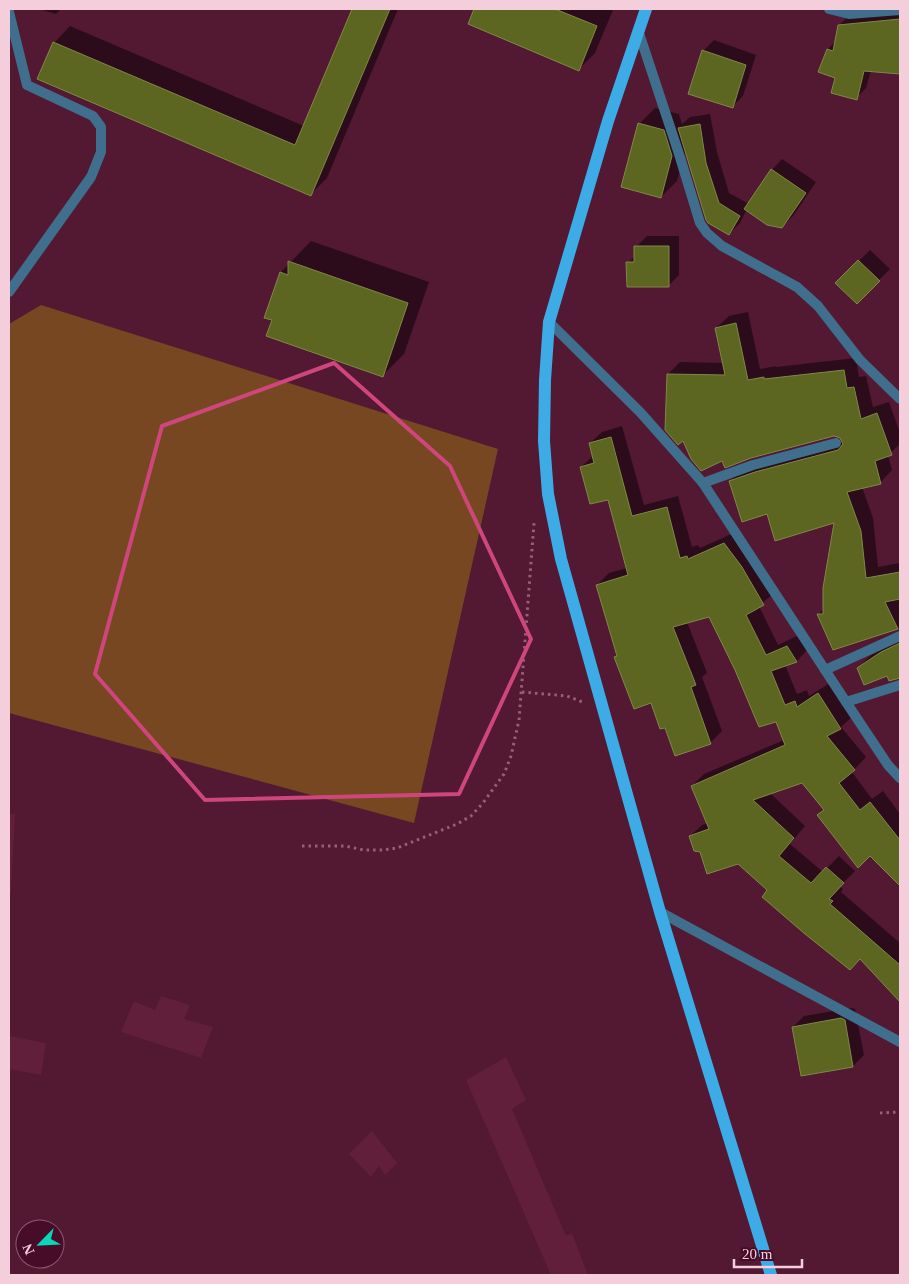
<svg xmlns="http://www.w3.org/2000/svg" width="909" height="1284" font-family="Georgia,serif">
	<rect width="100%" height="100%" fill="#531832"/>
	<g fill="#611f3c">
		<path d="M9 814H15L11 893H9Z"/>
		<path d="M161 996 190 1005 184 1019 213 1027 201 1058 121 1032 134 1001 155 1010Z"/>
		<path d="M9 1036 46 1043 41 1075 9 1069Z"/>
		<path d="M506 1057 526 1100 512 1109 566 1236 572 1233 588 1275H551L466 1080Z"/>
		<path d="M372 1131 397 1163 385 1175 379 1166 371 1177 349 1154Z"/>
	</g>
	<path fill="#774722" d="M41 305 498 449 414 823 9 713V324Z"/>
	<g fill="#0007">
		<path d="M39 9H61L56 14Z"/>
		<path d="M353 9H398L327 178 311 194 54 43 70 26 304 126Z"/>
		<path d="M475 9H610L613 10 595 53 579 69 469 23Z"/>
		<path d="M900 11V72L899 73 871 70 866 88 856 98 837 77 828 49 836 41 839 25 850 15Z"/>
		<path d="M714 40 756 55 743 96 732 107 703 51Z"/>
		<path d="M655 108 679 114 682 124 690 117 710 114 717 152 729 193 749 204 772 170 782 159 816 182 793 216 782 227 747 209 740 223 729 234 686 149 677 181 661 197 639 124Z"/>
		<path d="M647 236H679V275L668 286 628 263 636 255V247Z"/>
		<path d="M311 241 429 282 404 354 383 375 273 320 281 272Z"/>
		<path d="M870 250 890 269 857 302 837 283Z"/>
		<path d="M748 312 760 369 776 366V367L856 358 859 377 866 376 873 407 889 402 900 433V444L888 455 892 470 880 483 862 487 873 518 878 567 900 563V627L834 649 819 614 824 608 835 521 768 513 730 481 743 469 768 460 843 440 839 435 668 374 680 362 724 363 716 328 729 316Z"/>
		<path d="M622 426 644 505 678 496 692 547 698 545 700 548 736 532 775 592 759 606 778 645 799 635 808 649 797 661 785 665 797 694 807 690 809 696 830 683 852 717 841 727 866 757 852 772 872 799 883 791 900 814V877L897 881 870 855 818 815 825 809 802 781 770 793 805 826 790 844 823 872 839 856 855 871 840 886 843 889 841 892 900 943V1000L860 958 769 890 739 862 701 851 690 836 702 825 708 823 692 786 704 774 784 740 777 720 736 669 709 615 687 622 707 673 702 677 722 731 710 743 666 726 651 701 618 655 597 585 609 573 627 568 609 498 581 467 594 455 590 443 602 432Z"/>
		<path d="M900 638V673L889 678 887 674 858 668 870 656Z"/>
		<path d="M852 1008 855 1009 864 1055 853 1066 793 1027 804 1016Z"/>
	</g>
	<g fill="#5c6620" stroke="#7f8946">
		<path d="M352 9H390L311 196 37 79 53 42 295 145Z"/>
		<path d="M474 9H555L597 26 579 71 468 24Z"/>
		<path d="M900 19V74L864 71 857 100 831 93 835 78 818 72 827 49 833 51 838 25Z"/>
		<path d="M702 50 746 65 733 108 688 94Z"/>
		<path d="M638 123 664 130 672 156 661 198 621 187Z"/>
		<path d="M700 124 706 163 719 203 740 216 729 235 708 223 706 220 678 128Z"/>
		<path d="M771 169 806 193 782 228 767 225 744 209Z"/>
		<path d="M634 246H669V287H627L626 262H634Z"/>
		<path d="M858 260 880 281 857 304 835 283Z"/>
		<path d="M288 261 408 303 383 377 266 336 272 320 264 318 280 272 288 275Z"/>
		<path d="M736 323 748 380 764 377V379L844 370 847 388 854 387 861 419 877 413 892 455 875 461 881 484 847 492 861 531 866 578 900 572V599L885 602 898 629 833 650 817 614H823V588L834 523 775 541 767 514 742 522 729 481 755 472 838 450 843 444 840 438 834 436 751 458 725 468 722 461 701 471 691 459 683 441 678 445 665 430 667 374 725 375 715 328Z"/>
		<path d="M611 437 632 516 667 507 680 558 687 556 688 559 724 543 742 567 764 605 746 615 766 655 787 646 797 662 771 671 785 705 795 701 797 707 818 693 841 729 827 736 855 770 839 783 860 810 870 802 900 840V886L870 856 858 868 817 815 824 810 802 783 753 800 794 838 779 856 811 883 826 867 844 883 829 899 833 901 830 904 900 965V1002L860 959 850 970 805 934 762 897 767 890 738 864 707 874 700 852 694 851 689 836 709 829 691 786 785 745 776 722 759 727 735 670 709 617 673 627 696 685 691 687 711 744 675 756 665 728 660 729 651 703 634 709 614 657 617 656 596 585 628 575 608 500 590 504 580 467 594 463 589 443Z"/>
		<path d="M900 643V678L889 681 887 676 864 685 857 668 881 652Z"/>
		<path d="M841 1018 845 1020 853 1067 801 1076 792 1027Z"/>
	</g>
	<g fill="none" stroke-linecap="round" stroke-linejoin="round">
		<g stroke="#946175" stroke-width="3" stroke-dasharray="2.5 4" stroke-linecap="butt">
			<path d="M522 692 567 696 585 703"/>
			<path d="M302 846H345L364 850H383L397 848 457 824 471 816 483 803 504 774 511 756 519 720 534 523"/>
			<path d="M880 1113 900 1112"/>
		</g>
		<g stroke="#3f6f8c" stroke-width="10">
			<path d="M829 9 849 14 900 10"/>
			<path d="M9 12 27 85 93 116 101 127V152L91 177 9 292"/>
			<path d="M639 33 679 154 700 223 707 233 722 246 797 287 818 306 860 360 900 399"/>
			<path d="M549 322 640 412 703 483 846 702 888 765 900 778"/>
			<path d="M703 483 753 465 836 443"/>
			<path d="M825 670 900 636"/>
			<path d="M846 702 900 685"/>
			<path d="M660 912 900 1042"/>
		</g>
		<path stroke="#3cabe6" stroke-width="12" d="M646 9 608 121 549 322 545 380 544 441 548 494 561 559 660 912 771 1275"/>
	</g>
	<path fill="none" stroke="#ce467b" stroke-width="4" stroke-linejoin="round" d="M334 363 450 466 531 639 459 794 205 800 95 674 162 426Z"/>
	<rect width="909" height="1284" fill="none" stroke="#f4ceda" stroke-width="20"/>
	<g transform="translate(40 1244) rotate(246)"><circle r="24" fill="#470c28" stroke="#8c5a6f"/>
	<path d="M0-4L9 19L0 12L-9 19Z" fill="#0dd5b5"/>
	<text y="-8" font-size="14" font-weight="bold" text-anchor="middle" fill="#f4ceda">N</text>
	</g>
	<path d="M734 1259v8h68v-8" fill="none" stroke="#f4ceda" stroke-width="2.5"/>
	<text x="742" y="1259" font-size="15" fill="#f4ceda" stroke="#470c28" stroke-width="4" paint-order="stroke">20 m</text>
</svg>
